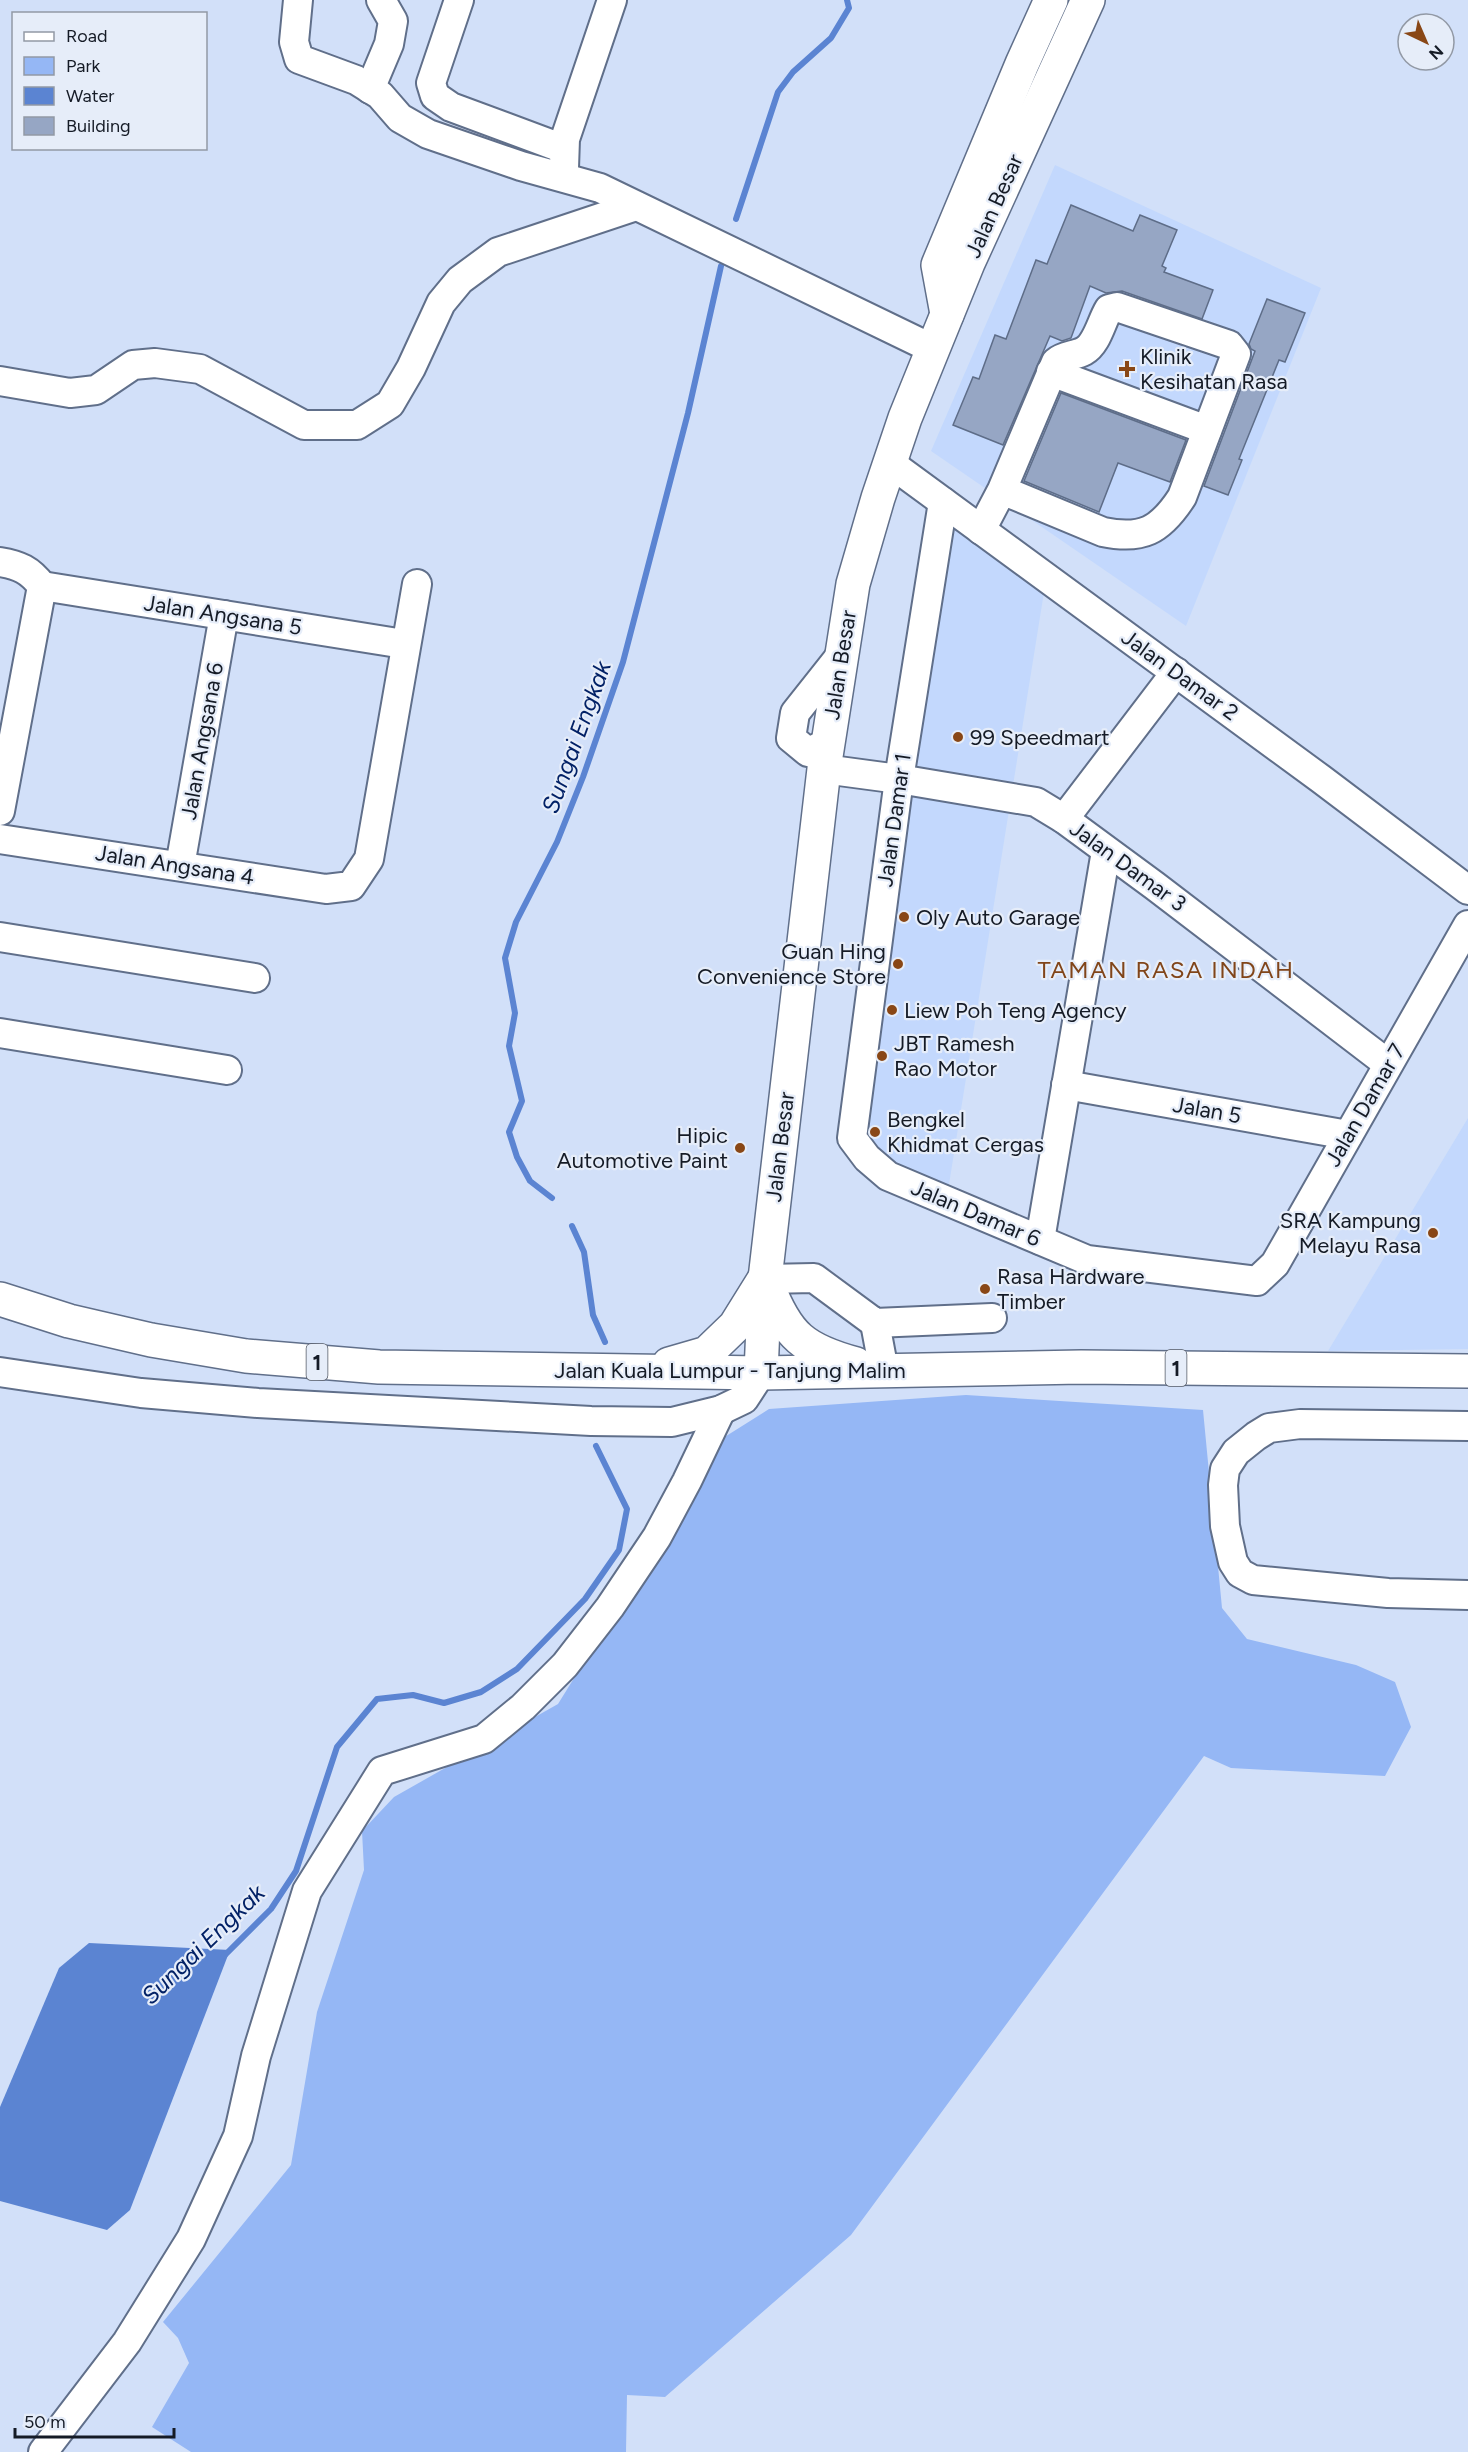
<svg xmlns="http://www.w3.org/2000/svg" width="1468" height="2452" font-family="Figtree,sans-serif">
	<rect width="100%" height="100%" fill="#d2e0f9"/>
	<g fill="#c3d8fd">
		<path d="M1055 165 1321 288 1186 626 931 451Z"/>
		<path d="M948 516 1045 586 947 1197 889 1170 857 1138Z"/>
		<path d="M1468 1118V1349L1328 1351Z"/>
	</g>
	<path fill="#95b7f5" d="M966 1395 1203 1410 1222 1608 1247 1639 1356 1665 1395 1682 1411 1727 1385 1776 1231 1768 1204 1756 851 2235 665 2397 627 2395 626 2452H191L152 2427 189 2363 178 2338 163 2322 291 2165 317 2012 364 1870 362 1831 394 1797 558 1704 723 1438 769 1409Z"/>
	<path fill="#5b84d2" d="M89 1943 230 1950 130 2210 107 2230 0 2201V2107L59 1968Z"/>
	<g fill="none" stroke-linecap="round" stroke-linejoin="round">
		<g stroke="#5b84d2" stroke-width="6">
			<path d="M736 219 778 92 793 72 831 38 849 8 847 0"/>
			<path d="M552 1198 530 1181 517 1157 509 1132 522 1101 509 1046 515 1013 505 958 516 922 557 842 583 777 623 662 688 413 721 266"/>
			<path d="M572 1226 584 1252 593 1315 605 1342"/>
			<path d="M224 1956 271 1909 296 1871 337 1747 377 1699 413 1695 444 1703 481 1692 517 1669 585 1599 619 1550 627 1509 596 1446"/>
		</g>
	</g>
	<g fill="#96a6c4" stroke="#5e6d88" stroke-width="1.5">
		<path d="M1071 205 1133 231 1140 215 1177 230 1162 266 1166 268 1164 272 1213 290 1202 319 1122 291 1106 293 1090 286 1071 338 1062 341 1050 336 1003 445 953 425 973 377 979 379 995 335 1006 339 1036 260 1047 264Z"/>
		<path d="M1267 299 1305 313 1285 362 1279 360 1239 459 1242 460 1228 495 1204 486 1255 351 1251 349 1249 344Z"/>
		<path d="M1061 393 1186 440 1170 482 1118 463 1099 512 1024 481Z"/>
	</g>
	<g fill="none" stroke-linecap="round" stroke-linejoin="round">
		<defs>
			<g id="minor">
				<path d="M298 0 294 42 299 59 356 80 380 95 400 118 428 134 521 166 600 188 933 349"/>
				<path d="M459 0 431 83 435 96 451 107 564 149"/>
				<path d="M370 89 389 44 393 21 381 0"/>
				<path d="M564 168 565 139 612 0"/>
				<path d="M1051 372 1207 430"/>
				<path d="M0 381 70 393 96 390 133 365 155 363 200 369 304 425H357L390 404 411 368 441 303 460 280 498 252 636 206"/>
				<path d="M890 463 1321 779 1468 890"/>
				<path d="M943 502 899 779 852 1138 867 1158 888 1176 1087 1260 1257 1281 1275 1264 1468 925"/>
				<path d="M981 530 1002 490 1056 362C1064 355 1075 356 1084 351 1097 344 1101 322 1109 309L1117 307 1229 345 1236 354 1182 497C1160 531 1142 540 1103 532L1002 490"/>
				<path d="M0 562C19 565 30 570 42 586"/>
				<path d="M42 586 404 644"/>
				<path d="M828 743 808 752 791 738 795 713 841 655"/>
				<path d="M824 769 899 779 1036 802 1064 819 1155 886 1388 1064"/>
				<path d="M0 811 42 586"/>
				<path d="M1064 819 1176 672"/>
				<path d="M0 839 326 889 351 886 369 859 417 584"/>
				<path d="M180 866 224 615"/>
				<path d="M0 937 255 978"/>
				<path d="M0 1033 227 1070"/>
				<path d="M1066 1085 1348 1135"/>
				<path d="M1040 1240 1106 851"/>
				<path d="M765 1279 814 1278 875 1323 992 1318"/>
				<path d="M875 1323 884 1371"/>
				<path d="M0 1372 141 1393 258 1403 591 1421 672 1422 721 1410 744 1399 761 1373"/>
				<path d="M1468 1426 1300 1424 1269 1428 1256 1436 1236 1452 1225 1469 1223 1485 1225 1526 1233 1562 1240 1573 1253 1580 1388 1593 1468 1595"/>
				<path d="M43 2452 127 2342 191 2239 238 2136 256 2056 307 1891 382 1771 484 1739 523 1707 565 1665 610 1607 657 1537 687 1481 721 1410"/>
			</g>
			<g id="major">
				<path d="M947 314 938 265 1022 64 1051 0"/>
				<path d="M768 1286C787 1336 804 1350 856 1364"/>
				<path d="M0 1299 69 1321 151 1340 246 1356 379 1367 761 1373 1081 1367 1468 1371"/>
				<path d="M669 1364 707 1353 735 1326 763 1281"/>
				<path d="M761 1373 765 1279 824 769 853 584 878 498 905 418 933 349 968 263 1088 0"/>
			</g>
		</defs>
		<use href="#minor" stroke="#606f8a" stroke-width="32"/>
		<use href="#major" stroke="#606f8a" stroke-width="36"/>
		<use href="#minor" stroke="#fff" stroke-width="28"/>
		<use href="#major" stroke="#fff" stroke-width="33"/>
	</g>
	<g fill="#894716" stroke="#e6edf9" stroke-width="2">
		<path d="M1124 360h6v6h6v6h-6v6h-6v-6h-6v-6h6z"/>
		<circle cx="958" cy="737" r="6"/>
		<circle cx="904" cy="917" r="6"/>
		<circle cx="898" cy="964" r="6"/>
		<circle cx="892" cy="1010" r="6"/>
		<circle cx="882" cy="1056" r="6"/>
		<circle cx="875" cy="1132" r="6"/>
		<circle cx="740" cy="1148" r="6"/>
		<circle cx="1433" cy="1233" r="6"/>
		<circle cx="985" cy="1289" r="6"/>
	</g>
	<g text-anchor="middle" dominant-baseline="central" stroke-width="4.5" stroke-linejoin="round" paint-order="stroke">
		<g fill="#e6edf9" stroke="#545a65" stroke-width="1.5">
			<rect x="306.5" y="1344" width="21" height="36" rx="4.5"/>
			<rect x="1165.5" y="1350" width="21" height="36" rx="4.5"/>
		</g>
		<g font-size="21" font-weight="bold" fill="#151b26">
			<text x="317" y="1362">1</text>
			<text x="1176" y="1368">1</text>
		</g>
		<g font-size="22" fill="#151b26" stroke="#e6edf9">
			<text transform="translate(994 206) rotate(-66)">Jalan Besar</text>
			<text transform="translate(223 615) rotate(9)">Jalan Angsana 5</text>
			<text transform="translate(840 665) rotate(-81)">Jalan Besar</text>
			<text transform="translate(1180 675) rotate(36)">Jalan Damar 2</text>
			<text transform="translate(202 741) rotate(-80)">Jalan Angsana 6</text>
			<text transform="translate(894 820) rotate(-82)">Jalan Damar 1</text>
			<text transform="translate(175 865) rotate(9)">Jalan Angsana 4</text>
			<text transform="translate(1128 866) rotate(36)">Jalan Damar 3</text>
			<text transform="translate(1365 1105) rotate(-60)">Jalan Damar 7</text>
			<text transform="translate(1207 1110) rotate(10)">Jalan 5</text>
			<text transform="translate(780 1147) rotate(-83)">Jalan Besar</text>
			<text transform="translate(976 1213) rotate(23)">Jalan Damar 6</text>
			<text x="730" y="1370">Jalan Kuala Lumpur - Tanjung Malim</text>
		</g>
		<g font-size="22" fill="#151b26" stroke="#e6edf9" text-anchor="start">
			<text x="1140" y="356">Klinik<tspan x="1140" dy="25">Kesihatan Rasa</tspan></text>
			<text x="970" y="737">99 Speedmart</text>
			<text x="916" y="917">Oly Auto Garage</text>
			<text x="886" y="951" text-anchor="end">Guan Hing<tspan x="886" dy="25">Convenience Store</tspan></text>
			<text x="904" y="1010">Liew Poh Teng Agency</text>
			<text x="894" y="1043">JBT Ramesh<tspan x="894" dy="25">Rao Motor</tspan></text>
			<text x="887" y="1119">Bengkel<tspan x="887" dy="25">Khidmat Cergas</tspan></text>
			<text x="728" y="1135" text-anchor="end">Hipic<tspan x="728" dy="25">Automotive Paint</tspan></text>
			<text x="1421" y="1220" text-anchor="end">SRA Kampung<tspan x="1421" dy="25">Melayu Rasa</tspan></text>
			<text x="997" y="1276">Rasa Hardware<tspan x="997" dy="25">Timber</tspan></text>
		</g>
		<g font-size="24" font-style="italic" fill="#022166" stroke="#e6edf9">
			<text transform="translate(576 737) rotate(-70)">Sungai Engkak</text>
			<text transform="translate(203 1944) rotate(-44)">Sungai Engkak</text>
		</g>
		<g font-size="24" letter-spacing="1.5" fill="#814519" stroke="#e6edf9">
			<text x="1166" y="969">TAMAN RASA INDAH</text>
		</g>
	</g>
	<rect x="12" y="12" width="195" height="138" fill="#e6edf9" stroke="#9299a5" stroke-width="1.5"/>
	<rect x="24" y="32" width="30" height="9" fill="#ffffff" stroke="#9299a5" stroke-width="1.5"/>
	<text x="66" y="42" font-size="18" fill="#151b26">Road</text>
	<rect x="24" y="57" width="30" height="18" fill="#95b7f5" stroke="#9299a5" stroke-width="1.5"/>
	<text x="66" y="72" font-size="18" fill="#151b26">Park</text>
	<rect x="24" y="87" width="30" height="18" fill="#5b84d2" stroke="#9299a5" stroke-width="1.5"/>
	<text x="66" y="102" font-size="18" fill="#151b26">Water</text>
	<rect x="24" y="117" width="30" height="18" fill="#96a6c4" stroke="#9299a5" stroke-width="1.5"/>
	<text x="66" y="132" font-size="18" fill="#151b26">Building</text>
	<g transform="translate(1426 42) rotate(136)"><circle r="28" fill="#e6edf9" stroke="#9299a5" stroke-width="1.5"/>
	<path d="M0-4.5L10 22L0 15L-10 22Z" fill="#894716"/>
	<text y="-9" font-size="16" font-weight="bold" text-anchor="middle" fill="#151b26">N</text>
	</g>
	<path d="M15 2428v9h159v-9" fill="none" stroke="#151b26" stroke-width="3"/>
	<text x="24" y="2428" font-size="18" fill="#151b26" stroke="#e6edf9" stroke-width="4.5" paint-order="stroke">50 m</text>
</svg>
